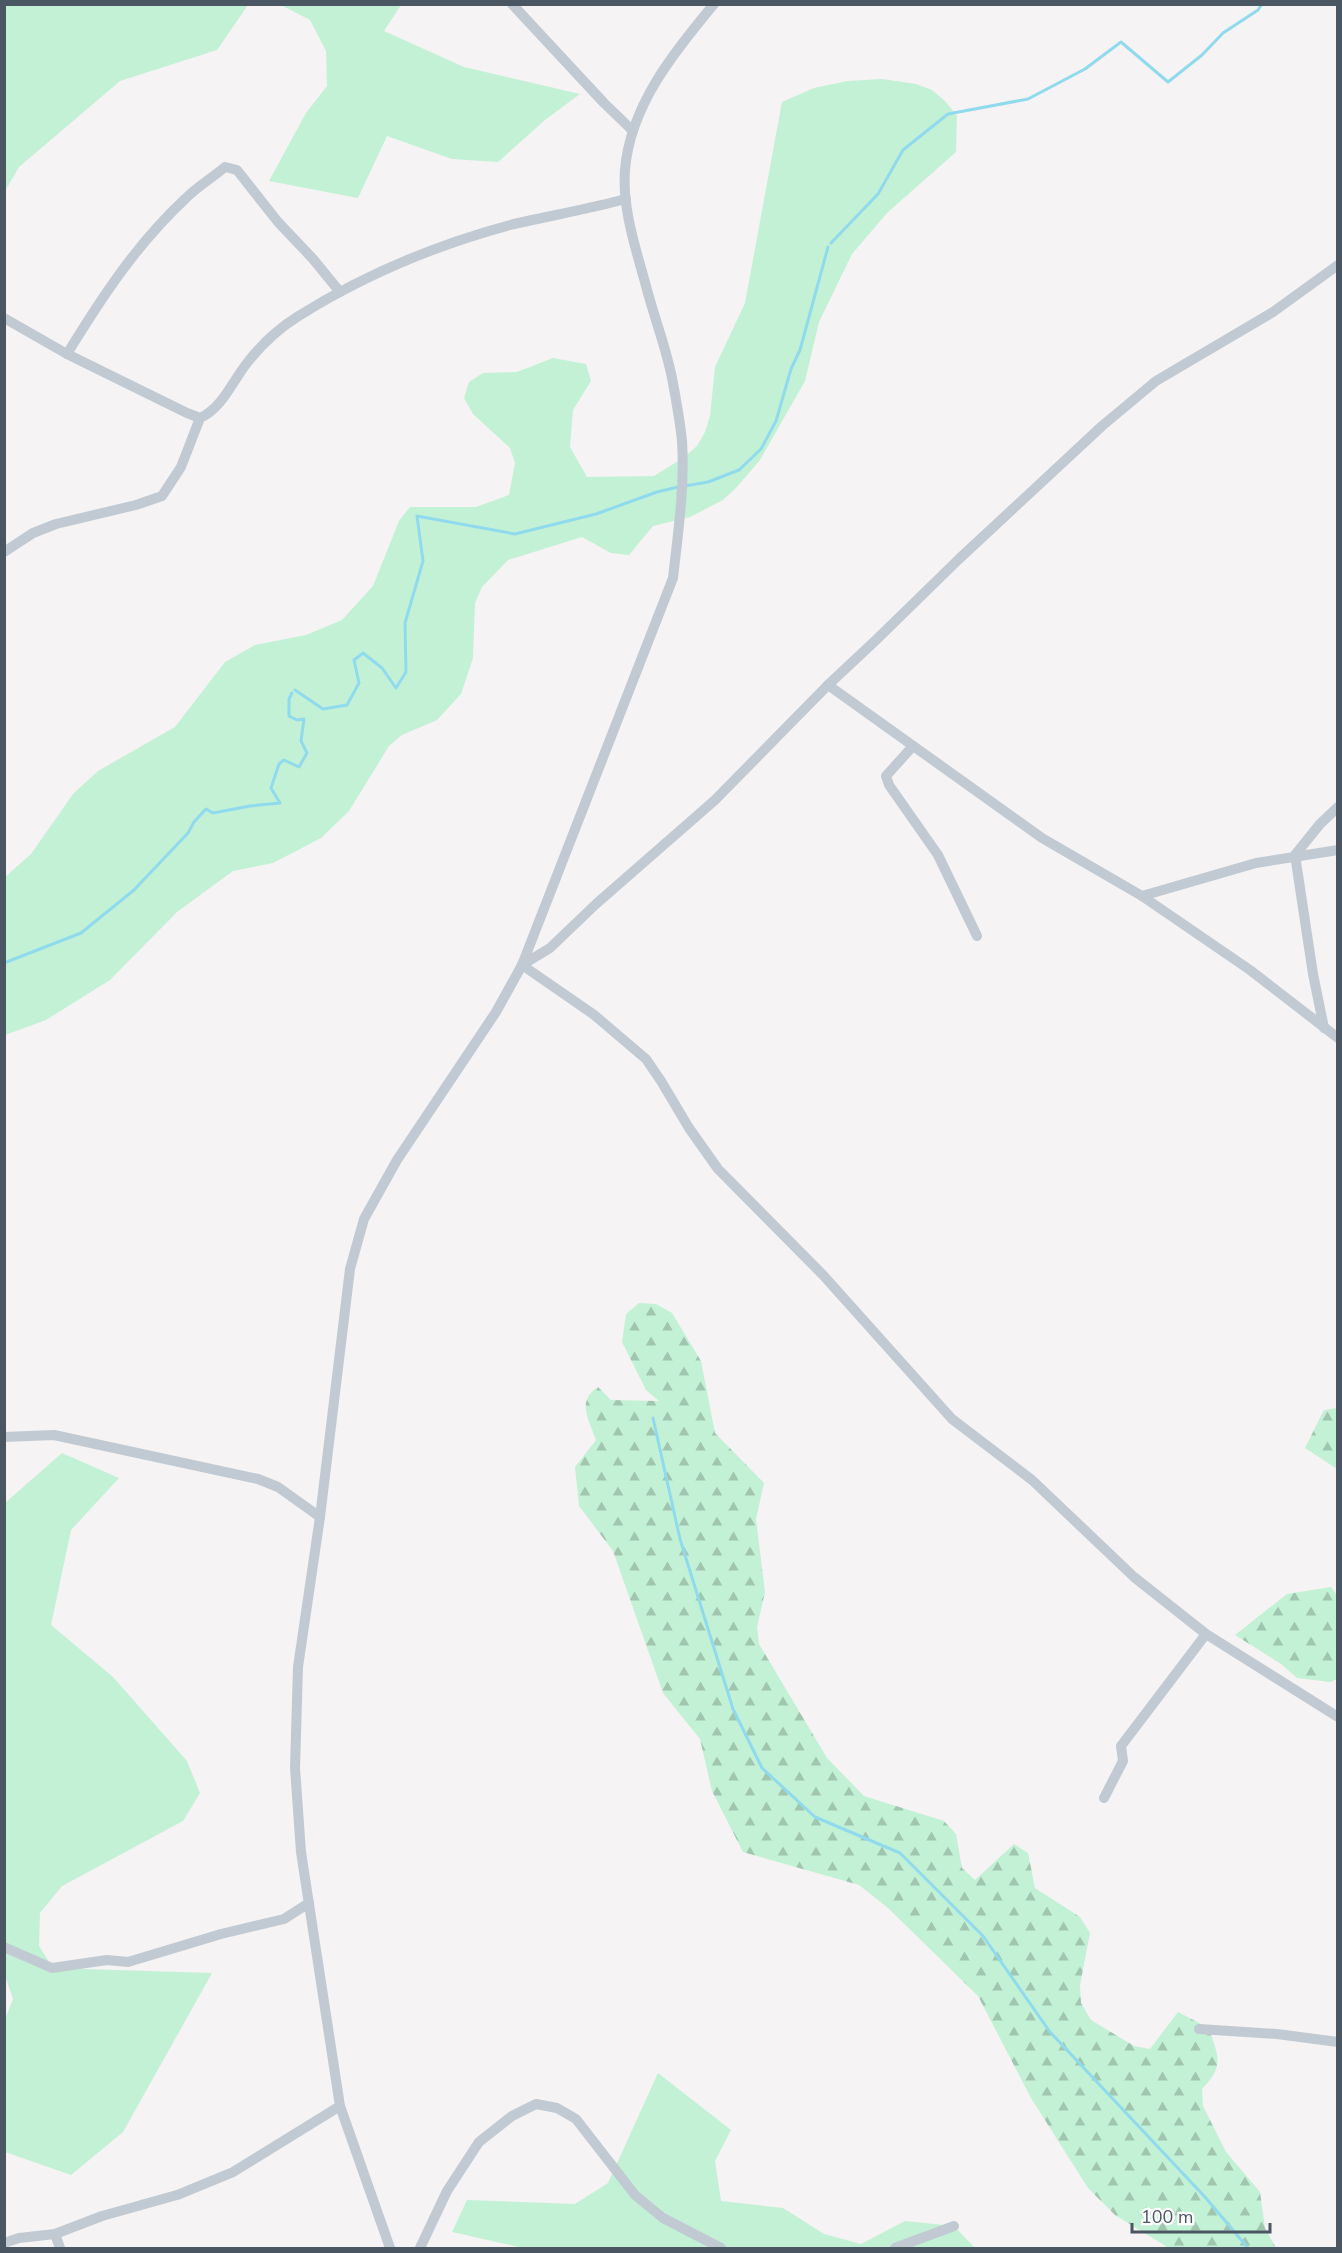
<svg xmlns="http://www.w3.org/2000/svg" width="1342" height="2253" font-family="'Nunito Sans',sans-serif">
	<defs>
		<pattern id="forest-firs" width="22" height="20" patternUnits="userSpaceOnUse" patternTransform="scale(1.5)"><rect width="22" height="20" fill="#c3f1d5"/><path d="M5 1l3.5 6h-7zM16 11l3.5 6h-7z" fill="#a0c6b0"/></pattern>
	</defs>
	<rect width="100%" height="100%" fill="#f5f3f3"/>
	<g fill="#c3f1d5">
		<path d="M5 4H247L248 5 217 50 120 81 19 167 5 191Z"/>
		<path d="M281 5H401L384 31 464 67 580 94 545 120 498 162 452 159 387 136 358 198 269 181 306 113 327 86 326 51 310 20Z"/>
		<path d="M882 79 916 84 932 90 945 101 957 116 956 152 887 213 852 254 819 322 805 381 760 460 736 488 723 500 690 517 653 526 629 555 611 553 582 537 508 560 482 587 475 603 473 658 461 694 437 720 402 735 389 746 349 811 321 838 273 863 233 871 177 912 110 980 46 1020 5 1035 4 878 31 854 73 794 98 771 175 727 225 662 255 645 306 635 342 620 373 586 399 521 410 507H476L509 495 515 463 510 448 473 414 464 398 469 382 483 373 517 372 553 358 586 364 591 381 573 410 570 447 587 477 654 476 683 458 697 446 705 432 710 416 715 367 745 303 782 102 814 88 848 81Z"/>
		<path d="M62 1453 119 1478 71 1530 51 1625 113 1677 187 1761 200 1793 183 1821 62 1886 40 1913 39 1946 53 1968 212 1973 123 2132 71 2175 5 2152 4 2022 13 1999 4 1972 5 1503Z"/>
		<path d="M658 2073 731 2130 715 2161 721 2201 783 2208 824 2234 861 2244 905 2221 954 2226 975 2248H523L452 2232 467 2200 575 2204 608 2183Z"/>
	</g>
	<g fill="url(#forest-firs)">
		<path d="M639 1303 656 1304 672 1313 701 1361 715 1433 764 1483 756 1519 765 1592 757 1627 759 1644 827 1758 864 1796 944 1821 956 1834 962 1868 975 1880 1014 1844 1028 1853 1035 1888 1080 1917 1090 1933 1080 1985 1081 2003 1091 2020 1134 2046 1150 2049 1178 2012 1209 2028C1218 2057 1225 2065 1202 2089L1203 2106 1226 2152 1260 2192 1265 2228 1276 2248H1169L1115 2215 1088 2188 1031 2098 978 1996 888 1908 859 1885 743 1852 712 1791 700 1739 663 1693 613 1551 579 1506 575 1467 596 1440C589 1420 576 1401 598 1387L611 1400 659 1401 646 1390 622 1342 626 1314Z"/>
		<path d="M1337 1408H1338L1337 1469 1305 1448 1324 1410Z"/>
		<path d="M1331 1587 1337 1595V1679L1330 1682 1297 1678 1281 1664 1235 1635 1287 1594Z"/>
	</g>
	<g fill="none" stroke-linecap="round" stroke-linejoin="round">
		<g stroke="#90daee" stroke-width="3">
			<path d="M831 243 878 194 903 150 948 114 1028 99 1085 69 1121 42 1168 82 1202 55 1223 33 1258 10 1262 4"/>
			<path d="M685 486 708 482 739 470 761 449 776 421 791 369 800 350 828 247"/>
			<path d="M295 690 323 709 347 705 359 683 354 660 363 653 382 668 396 688 406 672 405 623 423 561 417 516 515 534 596 514 657 492 678 487"/>
			<path d="M4 963 81 933 134 890 188 833 194 822 206 809 213 813 250 806 280 803 271 788 279 764 284 760 299 767 307 753 301 741 304 719 297 720 289 716V699L292 693"/>
			<path d="M653 1418 680 1539 733 1709 762 1768 815 1817 900 1853 983 1936 1050 2032 1205 2197 1248 2248"/>
		</g>
		<g stroke="#c1cad2" stroke-width="10">
			<path d="M512 4 604 103 632 130"/>
			<path d="M4 318 67 354 187 413 200 418C223 407 232 382 247 363 261 345 278 329 297 317 362 276 436 245 510 225 549 216 588 209 626 199"/>
			<path d="M67 354C102 297 136 245 185 199 197 187 212 178 225 167L237 170 278 222 313 259 340 292"/>
			<path d="M4 552 33 533 56 524 136 505 162 496 181 467 200 418"/>
			<path d="M828 685 1042 838 1142 896 1250 970 1338 1038"/>
			<path d="M913 746 886 776 889 785 938 855 977 936"/>
			<path d="M1142 896 1256 863 1338 850"/>
			<path d="M522 965 593 1014 646 1059 661 1081 689 1128 718 1169 823 1275 952 1419 1032 1480 1134 1577 1206 1634 1338 1717"/>
			<path d="M522 965 550 948 596 904 715 800 828 685 876 640 959 559 1102 426 1156 381 1273 312 1338 265"/>
			<path d="M1324 1028 1313 974 1295 855 1320 824 1338 807"/>
			<path d="M4 1437 54 1435 258 1479 278 1487 320 1517"/>
			<path d="M1104 1798 1123 1761 1121 1746 1206 1634"/>
			<path d="M4 1947 52 1968 107 1960 128 1962 221 1934 284 1919 309 1903"/>
			<path d="M1199 2029 1277 2034 1338 2042"/>
			<path d="M55 2234 60 2248"/>
			<path d="M4 2243 19 2238 55 2234 102 2216 177 2195 233 2172 340 2106"/>
			<path d="M390 2248 340 2106 301 1852 295 1768 298 1667 320 1517 350 1269 364 1219 397 1160 496 1012 522 965 673 578C678 533 685 486 682 441 680 421 676 399 672 378 666 347 654 317 646 286 636 249 622 209 625 170 630 106 674 52 714 4"/>
			<path d="M420 2248 447 2191 479 2142 512 2116 536 2104 557 2108 576 2119 635 2195 663 2218 721 2248"/>
			<path d="M895 2248 954 2226"/>
		</g>
	</g>
	<rect width="1342" height="2253" fill="none" stroke="#4a5661" stroke-width="12"/>
	<path d="M1132 2223v9h138v-9" fill="none" stroke="#4a5661" stroke-width="3"/>
	<text x="1141" y="2223" font-size="18" fill="#4a5661" stroke="#ffffff" stroke-width="4.5" paint-order="stroke">100 m</text>
</svg>
